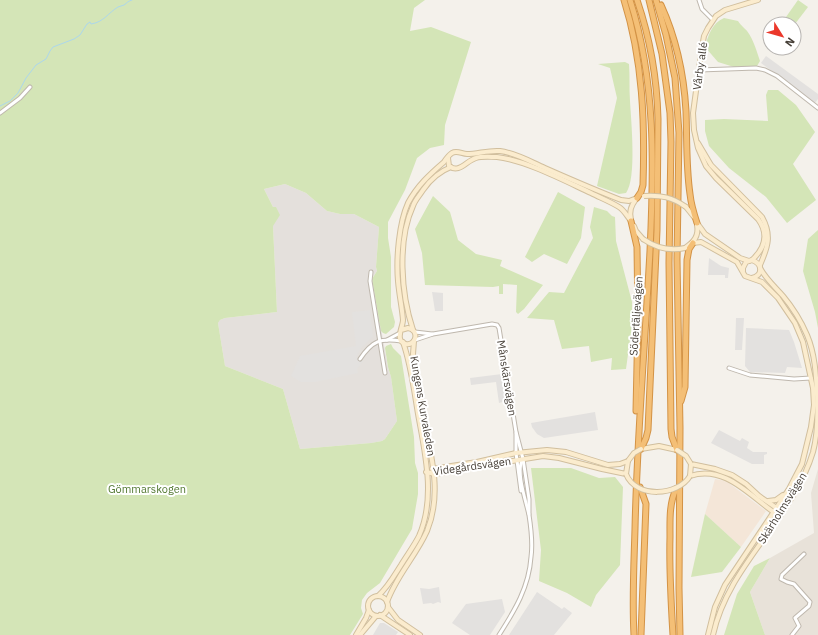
<svg xmlns="http://www.w3.org/2000/svg" width="818" height="635" font-family="'IBM Plex Sans',sans-serif">
	<rect width="100%" height="100%" fill="#f4f1eb"/>
	<path fill="#e8e2d9" d="M818 469V635H765L750 592 770 558 814 533 811 493Z"/>
	<path fill="#f4e6d8" d="M715 479 726 481 766 511 741 547 705 514Z"/>
	<path fill="#e4e0dc" d="M285 184 306 193 327 211 340 214H354L379 227 376 267 377 271 372 279 388 367 391 377 397 421 385 439 382 441 371 443 300 449 283 389 225 366 218 323 220 320 225 318 277 312 273 226V207L264 189Z"/>
	<g fill="#d4e5b7">
		<path d="M0 0H425L414 8 410 31 431 27 471 42 445 125 444 145 430 148 417 158 405 190 388 222V238L391 257V307L395 322 394 327 386 334 383 333 381 331 372 279 377 271 376 267 379 227 354 214H340L327 211 306 193 285 184 264 189 273 207H276L280 215 273 226 277 312 225 318 220 320 218 323 225 366 283 389 300 449 371 443 382 441 385 439 397 421 391 377 388 367 385 348 386 346 391 344 393 348 401 356 414 437 415 463 418 473V494L412 529 380 583 367 593 362 600 361 608 363 614 350 635H0Z"/>
		<path d="M798 0 808 7 795 24 786 17Z"/>
		<path d="M724 18 738 21C740 24 741 25 744 28 752 34 757 52 760 61L757 66 734 67 718 62 705 47C708 36 712 23 724 18Z"/>
		<path d="M625 62 629 64C630 76 629 89 630 101 631 120 637 179 626 193L619 194 597 186 617 98 610 68 598 64Z"/>
		<path d="M768 90H778L796 105 815 132 793 164 816 200 787 223 766 197 729 168 709 146 705 131V120L724 119 768 121 766 95Z"/>
		<path d="M558 192 585 207 581 238 567 264 544 254 532 262 525 257Z"/>
		<path d="M433 196 450 212 458 240 476 254 502 260 500 266 543 285 524 309 518 314 516 312 517 285 503 284V294H499V286L493 287 425 285 422 253 415 229Z"/>
		<path d="M594 207 607 211 612 216 615 217 616 241 632 302V325L626 369 611 370 612 358 591 362 589 346 562 349 554 320 527 318 549 292 564 293 593 238 590 227Z"/>
		<path d="M818 230V328L815 312 803 271 808 239Z"/>
		<path d="M531 468H571L599 478 615 477 623 487 620 565 596 595 591 607 567 593 539 581 541 550Z"/>
		<path d="M705 514 741 547 722 572 691 577Z"/>
		<path d="M770 558 750 592 765 635H724L737 594 754 566Z"/>
	</g>
	<g fill="#e3e1df">
		<path d="M766 56 818 94V99L815 103 761 63Z"/>
		<path d="M709 258 721 266 729 268 728 278H725V275H708Z"/>
		<path d="M432 292 443 293V311H435Z"/>
		<path d="M370 310 373 337 362 347 356 357 363 361 357 369 358 373 315 382H301L291 376 300 356 356 346 352 312Z"/>
		<path d="M736 318H744L742 350H735Z"/>
		<path d="M746 328 789 330 794 342 802 368 787 367 785 373 750 372 745 366Z"/>
		<path d="M502 374 506 401 499 403 496 382 471 385 470 378Z"/>
		<path d="M595 412 598 430 544 438 537 434 532 427 531 423Z"/>
		<path d="M719 430 740 441 742 438 749 442 747 448 753 452H767V454L764 455V464H752L711 443Z"/>
		<path d="M439 587 441 603 438 602 433 604 431 603 423 604 420 588 429 589Z"/>
		<path d="M537 592 562 609 564 607 572 613 554 635H509Z"/>
		<path d="M502 599 505 612 490 635H470L452 623 466 604Z"/>
		<path d="M380 623H384L398 632 396 635H373Z"/>
	</g>
	<g fill="none" stroke-linecap="round" stroke-linejoin="round">
		<path stroke="#acd7ec" stroke-width="1" d="M0 106 10 101 18 93 26 78 36 65 46 59 50 51 53 47 74 39 80 35 87 24 90 22 91 24C104 22 108 13 118 7 120 6 122 6 124 5 127 3 128 1 132 0"/>
		<defs>
			<g id="street">
				<path d="M699 0 702 9 713 20"/>
				<path d="M699 70 756 68 765 70 777 76 818 108"/>
				<path d="M0 113 20 98 30 87"/>
				<path d="M371 272 370 281 385 373"/>
				<path d="M415 332 432 334"/>
				<path d="M387 340 400 333"/>
				<path d="M415 340 433 334 492 324 497 325 499 328 516 432 523 459 529 499V514"/>
				<path d="M360 359C372 341 380 338 401 341"/>
				<path d="M729 368 750 375 794 379 811 378"/>
				<path d="M516 433V453L521 491"/>
				<path d="M499 635C515 610 529 587 531 557 533 543 531 528 529 515 526 501 515 470 523 459"/>
				<path d="M792 635 799 626 795 618 809 606 810 602 794 584 787 582 781 579 782 575 804 554"/>
			</g>
			<g id="secondary">
				<path d="M698 143 711 165 762 217C772 235 768 247 760 265"/>
				<path d="M448 158 449 166C459 174 466 161 476 158 482 156 490 157 497 157 525 160 565 181 591 193 601 198 611 202 619 207 624 210 627 216 631 221"/>
				<path d="M686 207 694 217"/>
				<path d="M631 220C629 211 631 206 636 199"/>
				<path d="M697 223 705 234 740 258 749 261"/>
				<path d="M634 226 636 231 643 239"/>
				<path d="M693 243 701 242 737 262 745 276 762 282 778 298 795 323 803 342 813 388 814 405 811 427 802 464 789 489 725 585 715 607 708 635"/>
				<path d="M685 248C694 242 699 236 697 225"/>
				<path d="M752 260C765 248 769 234 758 219L716 178 706 166 698 148 694 130 693 113 702 47 704 36 708 28 716 16 725 10 758 0"/>
				<path d="M743 271V268L746 262 752 260C763 264 763 275 752 278"/>
				<path d="M401 330 408 328C420 330 416 346 406 344 394 341 403 327 403 320 402 307 399 294 398 281 396 258 399 223 408 203 417 186 430 174 444 162 446 159 449 155 452 153 457 150 462 154 467 154 478 154 488 150 500 151 516 153 531 162 545 168 570 179 595 190 621 200L629 201 637 198"/>
				<path d="M413 330C401 294 397 241 413 206 415 200 420 195 423 190 430 180 438 172 451 167"/>
				<path d="M641 449 659 446 677 450"/>
				<path d="M432 469 477 462 516 453 547 450 566 452 608 465 620 464 628 461"/>
				<path d="M426 472 435 474 543 456 559 458 602 469 626 474 628 461"/>
				<path d="M690 476 691 464 715 469 732 475 746 484 759 496 778 509"/>
				<path d="M690 476C724 464 750 496 775 513"/>
				<path d="M768 501 776 500 783 495"/>
				<path d="M378 596C388 587 394 576 401 565 407 555 414 546 419 536 436 498 425 453 418 414 414 390 411 365 403 342"/>
				<circle cx="378" cy="606" r="10"/>
				<path d="M387 602C396 576 416 556 427 531 441 497 433 463 426 429 421 409 419 389 415 369L413 354 414 341"/>
				<path d="M388 607 398 620 420 635"/>
				<path d="M380 615 410 635"/>
				<path d="M356 635 366 618 369 610"/>
				<path d="M360 635 376 616"/>
				<path d="M713 635C728 565 793 519 813 452 818 433 818 414 817 394 816 374 815 354 807 335 801 321 793 308 783 296 775 287 766 279 760 268"/>
			</g>
			<g id="highway">
				<path d="M624 0C643 60 645 123 643 185L641 192 637 198"/>
				<path d="M630 0C656 81 654 167 650 251 645 344 637 436 635 529 634 564 632 600 634 635"/>
				<path d="M637 0C650 38 657 79 658 119L657 230 648 430 646 438 641 449"/>
				<path d="M649 0 662 54 670 113 671 142 669 263 671 429 672 437 677 450"/>
				<path d="M656 0 666 35 675 78 679 133 677 259 680 428 679 588 680 635"/>
				<path d="M661 5C676 38 684 76 686 111 687 139 686 167 690 194 691 204 694 214 697 223"/>
				<path d="M631 221 637 247 638 318 636 411"/>
				<path d="M681 401 685 387 687 260 689 249 693 243"/>
				<path d="M640 487 646 504 641 635"/>
				<path d="M673 635C671 602 669 569 670 537 670 520 669 504 676 489"/>
			</g>
		</defs>
		<use href="#street" stroke="#bfb8ae" stroke-width="5"/>
		<use href="#secondary" stroke="#d1bf9e" stroke-width="6"/>
		<use href="#highway" stroke="#d39346" stroke-width="7"/>
		<use href="#street" stroke="#fff" stroke-width="3"/>
		<use href="#secondary" stroke="#fbecce" stroke-width="4"/>
		<use href="#highway" stroke="#f4bf76" stroke-width="5"/>
		<defs>
			<g id="secondary-bridge">
				<path d="M644 196C661 195 672 197 686 207"/>
				<path d="M643 239C656 248 671 251 685 248"/>
				<path d="M677 450 686 456 691 464"/>
				<path d="M628 461 634 453 641 449"/>
				<path d="M626 474C636 499 678 496 690 476"/>
			</g>
		</defs>
		<use href="#secondary-bridge" stroke="#d1bf9e" stroke-width="6" stroke-linecap="butt"/>
		<use href="#secondary-bridge" stroke="#fbecce" stroke-width="4"/>
	</g>
	<g text-anchor="middle" dominant-baseline="central" stroke-width="4" stroke-linejoin="round" paint-order="stroke">
		<g font-size="11" fill="#484139" stroke="#fff">
			<text transform="translate(700 66) rotate(-82)">Vårby allé</text>
			<text transform="translate(636 316) rotate(-86)">Södertäljevägen</text>
			<text transform="translate(507 378) rotate(81)">Månskärsvägen</text>
			<text transform="translate(423 406) rotate(80)">Kungens Kurvaleden</text>
			<text transform="translate(472 466) rotate(-8)">Videgårdsvägen</text>
			<text transform="translate(782 508) rotate(-58)">Skärholmsvägen</text>
		</g>
		<g font-size="11" fill="#517730" stroke="#fff">
			<text x="147" y="489">Gömmarskogen</text>
		</g>
	</g>
	<g transform="translate(782 36) rotate(127)"><circle r="19" fill="#ffffff" stroke="#b6b3b0"/>
	<path d="M0-3L7 15L0 10L-7 15Z" fill="#eb382b"/>
	<text y="-6" font-size="11" font-weight="bold" text-anchor="middle" fill="#484139">N</text>
	</g>
</svg>
